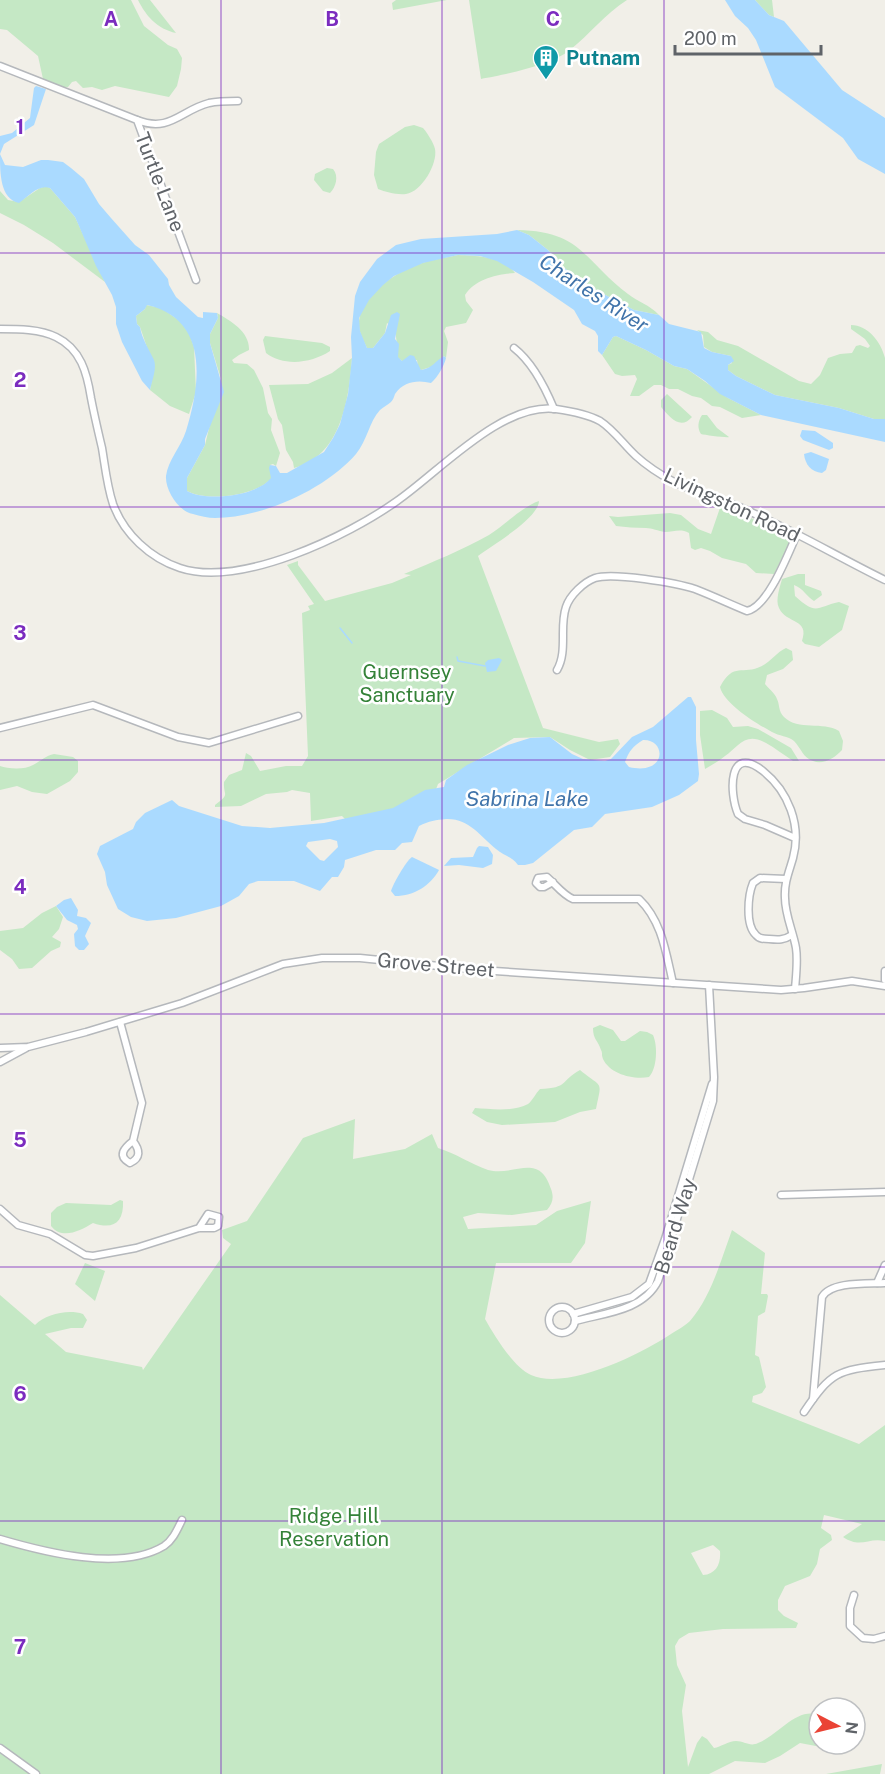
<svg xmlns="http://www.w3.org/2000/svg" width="885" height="1774" font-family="'Public Sans',sans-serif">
	<rect width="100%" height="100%" fill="#f1efe8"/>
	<g fill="#c5e8c5" fill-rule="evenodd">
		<path d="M0 0H131L144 26 168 45 177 49 182 58 181 69 177 86 169 97 115 86 102 90 92 87 83 88 76 81 72 82 68 87H62L43 79 38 56 7 30 0 29Z"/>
		<path d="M138 0H150L176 33C157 29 146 16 138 0Z"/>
		<path d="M396 0H447L393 10 392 3Z"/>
		<path d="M469 0H627C605 14 590 34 570 50 552 65 504 75 481 79Z"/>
		<path d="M755 0H772L774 17 769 15Z"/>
		<path d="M414 125 423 128C428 134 433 142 435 149 438 164 421 192 406 194 396 195 386 192 378 189L374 175 376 152 379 144 405 127Z"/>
		<path d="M327 168 333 169C339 176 336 187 330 193L323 191 314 180 315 174Z"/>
		<path d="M46 186 50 188 75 217 105 282 53 243 24 225 0 213V191L8 200 19 202 40 188Z"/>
		<path d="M517 230C582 231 583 260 628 294 638 302 650 305 659 315L634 310 590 287 563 267 548 250 529 235Z"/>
		<path d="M458 255C477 256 503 256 515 273 497 274 475 279 465 295L466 301 473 310 466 323 446 327 444 331 448 342 446 358 444 356 434 366 421 370 418 367 417 360 402 361 397 357C399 347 395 340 396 330L387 323 385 333 373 348H367C363 340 358 331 359 321 362 292 397 272 422 263 433 259 446 258 458 255Z"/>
		<path d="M146 305 161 308 183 323 189 333 194 347 196 392 189 414 170 406 150 390 154 368 140 327 137 324 136 316 145 309Z"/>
		<path d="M217 313C231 321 250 332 249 350L239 355 232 360 234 363 247 364 254 370 263 388 268 413 272 419 271 430 280 453 276 466 273 464 270 465 272 478C256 496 208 502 187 491V478L205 445 221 379 210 343V334L218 318Z"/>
		<path d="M851 325C868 325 881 342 885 358V419H874L839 408 775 395 736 376 728 370V365L732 363 731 356 712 352 704 347 703 335 697 330 708 332 717 340 738 346 799 381 811 384 820 375 828 358 840 354 852 353 856 346 860 345 868 348 870 346 865 339 851 329Z"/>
		<path d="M265 336 322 343 330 347V351C312 363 284 367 266 353L263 340Z"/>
		<path d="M616 336 646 350 674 366 687 369 728 398 761 415 742 418 720 407 712 406 701 398 692 396 678 389H669L661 385H654L639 396H630L637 379 635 375 622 376 615 374 602 355 613 337Z"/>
		<path d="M352 358C349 400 341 456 294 468L293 462 286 450 282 425 278 419 269 385 308 384 332 373Z"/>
		<path d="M667 394 692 417C680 431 669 416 661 407V400Z"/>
		<path d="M702 415H707L717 428 729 437C727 438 705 435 701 434 697 428 698 421 702 415Z"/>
		<path d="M539 501C538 519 492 545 478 556L543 728 599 742 618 739 620 744 610 757 590 760 570 750 550 737 514 738 438 784 435 792 391 811 346 820 342 816 311 821 310 793 292 790 287 792 266 794 241 806 215 807V805C231 793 223 796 224 782L229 775 242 770 246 753 251 756 260 771 286 766H302L308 756 302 613 310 610 308 606 314 604 287 565 298 561V565L325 601 392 583 411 575 404 574C433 562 462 550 489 535 505 525 523 506 539 501Z"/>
		<path d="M721 505 769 526 790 537V542L774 574 756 573 746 564 722 558 710 551 701 548 695 550 691 548 689 533C680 528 674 532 665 532 658 531 652 528 646 528 635 528 626 527 616 526L609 516 618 517 670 513 681 515 698 529 711 534Z"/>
		<path d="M798 574H805V585L821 591 822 595 814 601C807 597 803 588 794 585L795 596C817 616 816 607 839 602L849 606 842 630 819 647 805 644 802 641C810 618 786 624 779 608 775 600 780 587 782 579Z"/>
		<path d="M786 648 792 651 793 660 783 669 767 675 765 684C768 688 775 693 777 699 780 705 778 711 784 717 798 731 823 721 839 731L843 741 842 750C835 758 823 765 813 761 803 758 801 748 794 741 788 736 779 736 772 732 757 724 724 704 720 687 734 661 742 676 762 666 771 661 777 652 786 648Z"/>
		<path d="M712 710 727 718 733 727 748 726 758 729 791 748 799 761H793C784 755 775 748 766 743 745 731 738 747 725 756 719 761 712 765 705 769L700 735V711Z"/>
		<path d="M54 754 73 757 78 761V772L70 781 47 794 32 792 17 786 0 790V766C8 769 25 770 33 765 41 761 45 756 54 754Z"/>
		<path d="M56 906 63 917 59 929 52 937 61 942 60 947 51 951 32 968 19 969 12 959 0 950V931L23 928 42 913Z"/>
		<path d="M600 1025 613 1030 621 1041H625L640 1031 647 1032 653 1035C658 1046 657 1069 649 1077 633 1080 610 1074 603 1059 601 1054 603 1054 601 1050 598 1040 593 1040 593 1028Z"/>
		<path d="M580 1070C603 1089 602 1079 596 1109L580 1112 555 1122 502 1125 487 1122 472 1113 475 1108C490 1109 514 1112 528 1104 532 1101 536 1093 540 1089 569 1088 560 1081 580 1070Z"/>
		<path d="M355 1119 353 1159 405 1149 432 1134 438 1148C455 1153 471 1164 488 1170 514 1177 539 1151 551 1189 554 1197 553 1203 547 1210L512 1215 478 1213 463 1217 468 1229 536 1225 557 1211 591 1201 585 1243 571 1263H496L485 1319C494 1335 514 1368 531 1375 567 1391 641 1354 671 1334 677 1330 685 1326 690 1321 711 1297 721 1260 732 1230L765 1253 761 1294H767L768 1296 765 1312 758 1316 755 1355 759 1357 766 1387 762 1393 753 1396 752 1402 859 1444 885 1425V1541C868 1537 861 1549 843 1537L862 1524 824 1515 821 1528 831 1535 832 1540 820 1549 817 1564 810 1576 785 1586 778 1600V1610L784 1616 798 1623 796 1628 723 1629 689 1633 679 1639 675 1646 677 1665 686 1685 682 1711 688 1767 697 1743 702 1736 707 1739 714 1748C721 1747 728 1741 736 1741 744 1741 750 1747 758 1743 779 1735 796 1707 819 1715V1744H830L821 1747 800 1743 780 1756 765 1763 735 1761 709 1774H0V1295L35 1325C46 1314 68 1309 83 1314L87 1320 83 1328H71L45 1334 66 1352 142 1367 143 1370 231 1244 223 1238 222 1230 247 1221 303 1138ZM713 1545 720 1551C721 1564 716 1574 703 1575L691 1553Z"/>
		<path d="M120 1200 123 1201C124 1223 113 1230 93 1223 80 1231 62 1240 51 1226V1213L57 1207 66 1203 111 1205Z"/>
		<path d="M85 1263 105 1271 95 1301 75 1284Z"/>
		<path d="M882 1764 880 1774H826Z"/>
	</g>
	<g fill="#aadaff" fill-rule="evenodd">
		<path d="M725 0H755L769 15 784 21 842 90 885 118V174L858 159 843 138 775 87 756 40 748 28 735 16Z"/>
		<path d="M36 86 46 89 34 125 4 144 0 154V136L12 133 30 118 34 88Z"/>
		<path d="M0 154 5 165 23 167 41 160H48L63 162 71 168 84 179 99 204 111 218 135 245 149 255 168 279 169 285 176 297 198 317 203 318V312L217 313 218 318 210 334V343L224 392 205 439V445L187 478V491C207 502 257 496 271 478L269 468 270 465 276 466 280 473H287L324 452 333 438 340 424 348 394 352 358 351 337 355 296 360 282 377 259 396 245 421 239 497 234 517 230 529 235 548 250 563 267 590 287 634 310 659 315 669 324 701 332 704 348 712 352 731 356 734 361 728 365V370L736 376 775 395 839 408 874 419H885V442L761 415 720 394 705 381 687 369 674 366 646 350 616 336 613 337 602 355 598 351V336L595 331 582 324 574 310 533 282 497 261 480 256 458 255 423 263 394 276 383 285 369 300 359 318 360 331 367 348H373L385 333 391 315 397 312 400 314 395 339 399 344 398 357 402 361 410 355 414 356 421 370C433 368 435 361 444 356L446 358C444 366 438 377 431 383 418 380 404 381 395 394 394 397 393 400 391 402 388 405 383 407 380 410 369 422 367 441 356 454 326 489 262 518 215 518 208 518 200 516 193 514 179 512 165 490 166 476 168 460 181 447 186 431 201 383 209 319 147 305L145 309 136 316 137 324 140 327C142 339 149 349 154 360 157 368 152 381 150 390L142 381 122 342 116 324V307L112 295 96 266 79 226 75 217 50 188C38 184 28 197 19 203 0 199 0 173 0 154Z"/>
		<path d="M802 430 815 431 833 443V448L829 450 803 440 800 436Z"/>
		<path d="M811 452 829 459 826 470 822 473C811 472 805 464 804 454Z"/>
		<path d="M499 658 502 660 496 671 487 672 485 663 488 660Z"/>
		<path d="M688 697H691L696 707V740L699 774 698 781 679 795 652 807 605 814 592 827 574 830 533 863 525 865H518C511 856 504 856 496 849 480 836 469 818 446 819 436 820 429 821 419 826L412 842 402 843 395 850H376L345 860 344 867 338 877H332L320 891 294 881H258L249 884 239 896 221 906 176 918 147 921 131 917 118 909 107 885 105 872 97 854 100 846 133 829 136 822 145 813 172 800 179 806 242 826 270 828 324 823 393 808 425 790 444 787 446 780 467 765 508 745 530 738 550 737 572 754 583 759 605 761 611 759 632 737 653 727ZM643 740C667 739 667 776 629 767L625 762C629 751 633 746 643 740ZM330 839 337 841 338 847 324 861 320 860 306 846 308 842Z"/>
		<path d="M479 846 488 847 493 855 492 864 483 868 459 865 444 866 451 858 473 857 477 848Z"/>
		<path d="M412 857 437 869 439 870C430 886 414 896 395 896L391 891C393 884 406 861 412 857Z"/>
		<path d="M71 898 78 910 77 916 86 918 91 923 85 936 89 944 84 950H79L75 946 74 934 78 929 77 925 67 920 56 906 64 900Z"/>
	</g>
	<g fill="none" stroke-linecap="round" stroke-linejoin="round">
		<g stroke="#aadaff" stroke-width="1.5">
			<path d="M340 628 352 643"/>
			<path d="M457 657 458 661 485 666"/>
		</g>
		<defs>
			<g id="minor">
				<path d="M0 66 137 120 196 280"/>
				<path d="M137 120C170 133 181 110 209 103 218 101 229 101 238 101"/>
				<path d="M0 329C18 329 40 329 56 337 81 349 87 373 91 398 94 414 98 431 102 448 105 466 107 486 113 504 124 534 150 558 180 568 240 588 348 536 397 501 439 472 502 402 556 409 570 411 587 414 600 421 614 430 624 445 636 456 647 466 661 475 674 482 692 491 713 496 732 504 785 525 834 555 885 580"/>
				<path d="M514 348C532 362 545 387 554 409"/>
				<path d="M557 670C568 651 559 627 566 607 570 595 584 582 595 578 612 572 677 583 695 589 713 596 730 604 747 611 768 607 788 554 797 534"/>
				<path d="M0 728 93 705 178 737 209 743 298 716"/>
				<path d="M795 838 765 825 745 819 738 814C729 793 728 743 763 771 788 791 802 825 793 858 789 872 784 883 785 898 785 915 793 931 796 948 798 961 796 976 795 989"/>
				<path d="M786 879 760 878 753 883C748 895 745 925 756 935 759 939 764 939 769 939 779 940 784 940 792 935"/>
				<path d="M553 882 544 887H540L536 883 538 878 547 877C556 885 563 895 573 899H639C662 921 666 953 673 983"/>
				<path d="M885 971V980"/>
				<path d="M120 1022 142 1103 133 1141C140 1150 141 1158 130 1163 117 1156 124 1148 133 1141"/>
				<path d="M0 1048 28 1047 86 1032 182 1003 283 964 322 958H360L479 970 781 990 804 988 852 981 885 986"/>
				<path d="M0 1062 26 1048"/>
				<path d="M781 1195 885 1192"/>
				<path d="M0 1209 18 1225 50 1234 85 1255 93 1256 136 1248 199 1228H214L218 1226 219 1217 208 1214 199 1228"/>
				<path d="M877 1283 885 1265"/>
				<circle cx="562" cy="1320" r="13"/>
				<path d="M573 1314 632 1297 649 1284 665 1239 712 1084"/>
				<path d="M575 1321C604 1313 643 1311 658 1281L713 1101 714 1077 709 985"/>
				<path d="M813 1399 822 1297C831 1281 868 1284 885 1283"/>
				<path d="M804 1412C831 1372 837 1370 885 1365"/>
				<path d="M0 1539C44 1552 121 1572 164 1546 173 1540 177 1530 182 1520"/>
				<path d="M854 1595 850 1608V1626L863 1638 874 1639 885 1636"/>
				<path d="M0 1748 36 1774"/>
			</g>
		</defs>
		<use href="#minor" stroke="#b5b8bc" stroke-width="9"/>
		<use href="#minor" stroke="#fff" stroke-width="6"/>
	</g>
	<path fill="none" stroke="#7b2cbf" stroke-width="1.5" stroke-opacity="0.55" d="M221 0V1774M442 0V1774M664 0V1774M0 253H885M0 507H885M0 760H885M0 1014H885M0 1267H885M0 1521H885"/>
	<defs>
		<symbol id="building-pin" viewBox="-11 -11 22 30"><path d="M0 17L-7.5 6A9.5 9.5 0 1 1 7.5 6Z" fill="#0f9aa8" stroke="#fff"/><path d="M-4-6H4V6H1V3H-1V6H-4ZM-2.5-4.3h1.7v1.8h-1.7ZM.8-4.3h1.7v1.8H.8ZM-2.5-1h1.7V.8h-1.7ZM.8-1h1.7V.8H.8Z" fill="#fff"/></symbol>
	</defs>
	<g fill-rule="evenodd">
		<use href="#building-pin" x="531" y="43" width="30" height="40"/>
	</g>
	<g text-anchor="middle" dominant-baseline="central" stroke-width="5" stroke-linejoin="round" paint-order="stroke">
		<g font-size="20" font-weight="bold" fill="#0d838f" stroke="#fff" text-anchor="start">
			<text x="566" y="58">Putnam</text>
		</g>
		<g font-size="20" fill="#5f6368" stroke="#fff">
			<text transform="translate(160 182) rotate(69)">Turtle Lane</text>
			<text transform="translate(732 505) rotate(25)">Livingston Road</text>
			<text transform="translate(436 965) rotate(5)">Grove Street</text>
			<text transform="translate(675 1226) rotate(-73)">Beard Way</text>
		</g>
		<g font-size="20" fill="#348238" stroke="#fff">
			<text x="407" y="672">Guernsey<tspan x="407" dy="23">Sanctuary</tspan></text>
			<text x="334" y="1516">Ridge Hill<tspan x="334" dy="23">Reservation</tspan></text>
		</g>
		<g font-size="21" font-style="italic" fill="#4174aa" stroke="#fff">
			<text transform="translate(594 293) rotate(33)">Charles River</text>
			<text x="527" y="798">Sabrina Lake</text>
		</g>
	</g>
	<g font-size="20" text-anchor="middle" font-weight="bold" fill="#7b2cbf" stroke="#fff" stroke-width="5" stroke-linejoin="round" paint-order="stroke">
		<text x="111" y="26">A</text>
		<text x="332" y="26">B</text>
		<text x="553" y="26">C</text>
		<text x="20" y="134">1</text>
		<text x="20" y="387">2</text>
		<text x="20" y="640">3</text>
		<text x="20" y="894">4</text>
		<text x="20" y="1147">5</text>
		<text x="20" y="1401">6</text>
		<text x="20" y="1654">7</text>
	</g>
	<g transform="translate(837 1726) rotate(97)"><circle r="28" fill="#ffffff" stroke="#bfc1c3" stroke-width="1.5"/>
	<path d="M0-4.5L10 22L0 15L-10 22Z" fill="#ea4335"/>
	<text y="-9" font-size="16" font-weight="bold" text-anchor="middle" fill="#5f6368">N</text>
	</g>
	<path d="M675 45v9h146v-9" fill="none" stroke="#5f6368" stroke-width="3"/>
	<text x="684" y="45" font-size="18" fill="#5f6368" stroke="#ffffff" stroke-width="4.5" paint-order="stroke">200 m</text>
</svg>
